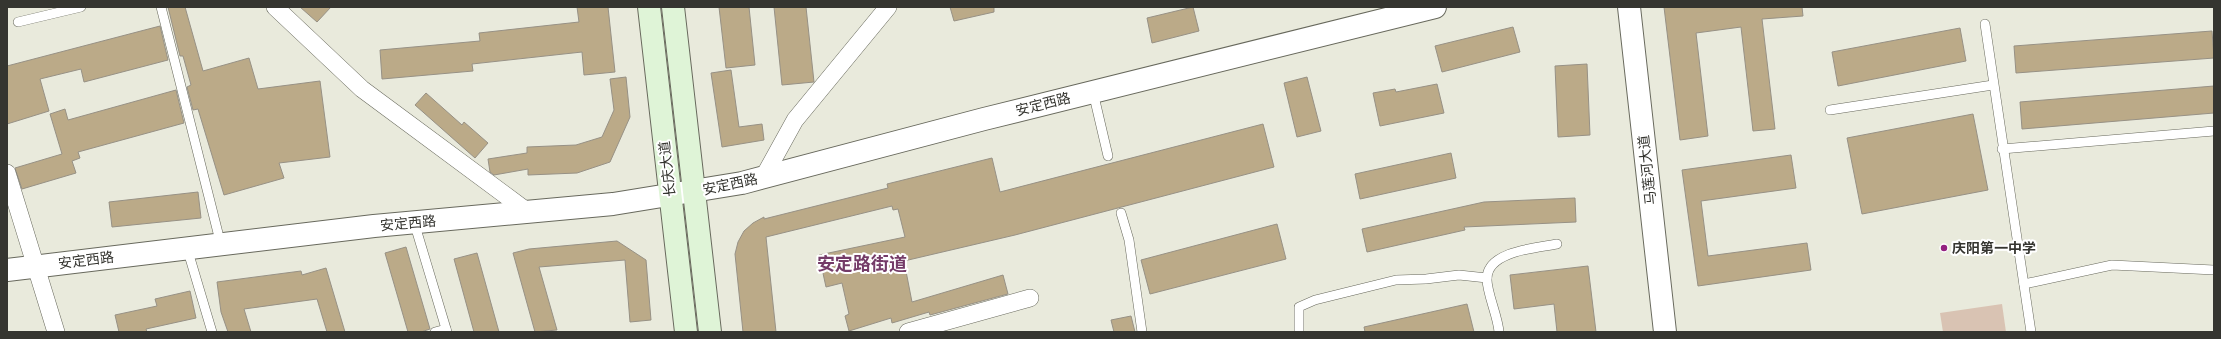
<svg xmlns="http://www.w3.org/2000/svg" width="2221" height="339" font-family="'Source Serif 4','Noto Sans SC',serif">
	<rect width="100%" height="100%" fill="#e9eadc"/>
	<path fill="#d9c3b3" d="M2002 304 2006 332H1943L1940 313Z"/>
	<g fill="#ba8" stroke="#979185">
		<path d="M168 7H185L203 71 249 58 258 89 320 81 330 157 279 163 284 178 224 195 198 109 193 110 187 87 191 85 183 56H180Z"/>
		<path d="M300 7H331L317 22Z"/>
		<path d="M577 7H608L615 72 584 75 582 52 472 64 473 71 382 79 380 50 480 41 479 33 579 22Z"/>
		<path d="M719 7H749L755 65 726 68Z"/>
		<path d="M774 7H806L814 82 782 85Z"/>
		<path d="M950 7H994V12L954 21Z"/>
		<path d="M1193 7 1199 31 1152 43 1147 18Z"/>
		<path d="M1664 7H1802L1803 16 1762 19 1775 129 1753 131 1741 27 1696 33 1708 136 1680 140Z"/>
		<path d="M160 26 168 60 84 82 81 69 40 79 49 111 7 124V66Z"/>
		<path d="M1513 27 1520 52 1442 72 1435 46Z"/>
		<path d="M1960 28 1966 61 1838 86 1832 52Z"/>
		<path d="M2212 31 2214 58 2016 73 2014 46Z"/>
		<path d="M1587 64 1590 135 1558 137 1555 66Z"/>
		<path d="M731 70 739 127 762 124 764 140 722 147 711 73Z"/>
		<path d="M626 77 630 117 610 162 577 173 528 175V169L494 175 490 172 488 159 527 153V147L576 145 602 137 614 110 610 79Z"/>
		<path d="M1307 77 1321 131 1297 137 1284 83Z"/>
		<path d="M1437 84 1444 113 1380 126 1373 93 1395 89 1396 92Z"/>
		<path d="M2214 86V113L2022 129 2020 102Z"/>
		<path d="M176 90 184 123 78 152 80 158 72 161 76 173 22 189 15 168 62 154 50 114 65 109 68 120Z"/>
		<path d="M426 93 462 125 464 122 488 143 475 158 415 105Z"/>
		<path d="M1973 114 1988 190 1862 214 1847 138Z"/>
		<path d="M1263 124 1274 167 1015 235 904 261 912 302 1003 275 1008 294 930 315 929 312 892 323 891 318 849 331 845 316 849 314 842 283 826 287 819 255 905 237 898 209 893 210 892 206 766 237 776 332H743L735 254 738 242 744 231 753 223 764 217V219L888 188 887 184 992 158 1000 192Z"/>
		<path d="M1451 153 1456 178 1360 199 1355 174Z"/>
		<path d="M1791 155 1796 188 1701 201 1708 256 1807 243 1811 270 1698 286 1682 170Z"/>
		<path d="M198 192 201 218 112 227 109 202Z"/>
		<path d="M1575 198 1576 222 1464 227 1465 230 1367 252 1362 229 1484 202Z"/>
		<path d="M1277 224 1286 259 1150 294 1141 260Z"/>
		<path d="M617 241 646 260 651 320 630 322 625 260 539 267 557 330 535 332 513 253 529 249Z"/>
		<path d="M406 247 430 329 421 332H408L385 253Z"/>
		<path d="M477 253 499 332H474L454 259Z"/>
		<path d="M1588 266 1596 332H1557L1554 304 1514 309 1510 275Z"/>
		<path d="M326 268 345 332H327L317 299 244 309 251 332H228L221 312 217 282 301 271 302 275Z"/>
		<path d="M190 291 196 318 146 329 147 332H119L115 315 157 306 155 299Z"/>
		<path d="M1467 304 1474 332H1365L1364 327Z"/>
		<path d="M1131 316 1135 332H1114L1111 320Z"/>
	</g>
	<g fill="none" stroke-linecap="round" stroke-linejoin="round">
		<defs>
			<g id="service">
				<path d="M161 7 218 233"/>
				<path d="M18 22 81 7"/>
				<path d="M1985 24 2031 332"/>
				<path d="M1093 92 1108 156"/>
				<path d="M1830 110 1993 85"/>
				<path d="M2002 149 2214 131"/>
				<path d="M1121 213 1129 240 1142 332"/>
				<path d="M414 222 447 332"/>
				<path d="M187 248 212 332"/>
				<path d="M2024 284 2112 265 2214 270"/>
				<path d="M435 332 446 329"/>
				<path d="M1299 332V307L1315 300 1396 280 1426 279 1459 275 1487 278"/>
				<path d="M1499 332C1498 316 1486 291 1487 278 1488 251 1536 248 1557 244"/>
			</g>
			<g id="minor">
				<path d="M275 7 362 89 528 212"/>
				<path d="M7 173 56 332"/>
				<path d="M763 178 795 120 888 7"/>
				<path d="M908 332 1030 298"/>
			</g>
			<g id="tertiary">
				<path d="M1629 7 1665 332"/>
				<path d="M7 270 374 226 613 204 742 183 984 119 1435 7"/>
			</g>
			<g id="secondary">
				<path d="M649 7 686 332"/>
				<path d="M673 7 710 332"/>
			</g>
		</defs>
		<use href="#service" stroke="#68695d" stroke-width="10"/>
		<use href="#minor" stroke="#68695d" stroke-width="18"/>
		<use href="#tertiary" stroke="#68695d" stroke-width="24"/>
		<use href="#secondary" stroke="#68695d" stroke-width="24"/>
		<use href="#service" stroke="#fff" stroke-width="9"/>
		<use href="#minor" stroke="#fff" stroke-width="17"/>
		<use href="#tertiary" stroke="#fff" stroke-width="22"/>
		<use href="#secondary" stroke="#dff4d7" stroke-width="22"/>
	</g>
	<circle fill="#93207f" stroke="#fff" stroke-width="1.5" cx="1944" cy="248" r="4"/>
	<g text-anchor="middle" dominant-baseline="central" stroke-width="4" stroke-linejoin="round" paint-order="stroke">
		<g font-size="14" fill="#353530" stroke="#fff">
			<text transform="translate(1043 104) rotate(-14)">安定西路</text>
			<text transform="translate(667 169) rotate(-96)">长庆大道</text>
			<text transform="translate(1647 170) rotate(-96)">马莲河大道</text>
			<text transform="translate(730 184) rotate(-12)">安定西路</text>
			<text transform="translate(408 223) rotate(-5)">安定西路</text>
			<text transform="translate(86 260) rotate(-7)">安定西路</text>
		</g>
		<g font-size="14" font-weight="bold" fill="#353530" stroke="#fff" text-anchor="start">
			<text x="1952" y="248">庆阳第一中学</text>
		</g>
		<g font-size="18" font-weight="bold" fill="#743b68" stroke="#fff">
			<text x="862" y="263">安定路街道</text>
		</g>
	</g>
	<rect width="2221" height="339" fill="none" stroke="#353530" stroke-width="16"/>
</svg>
